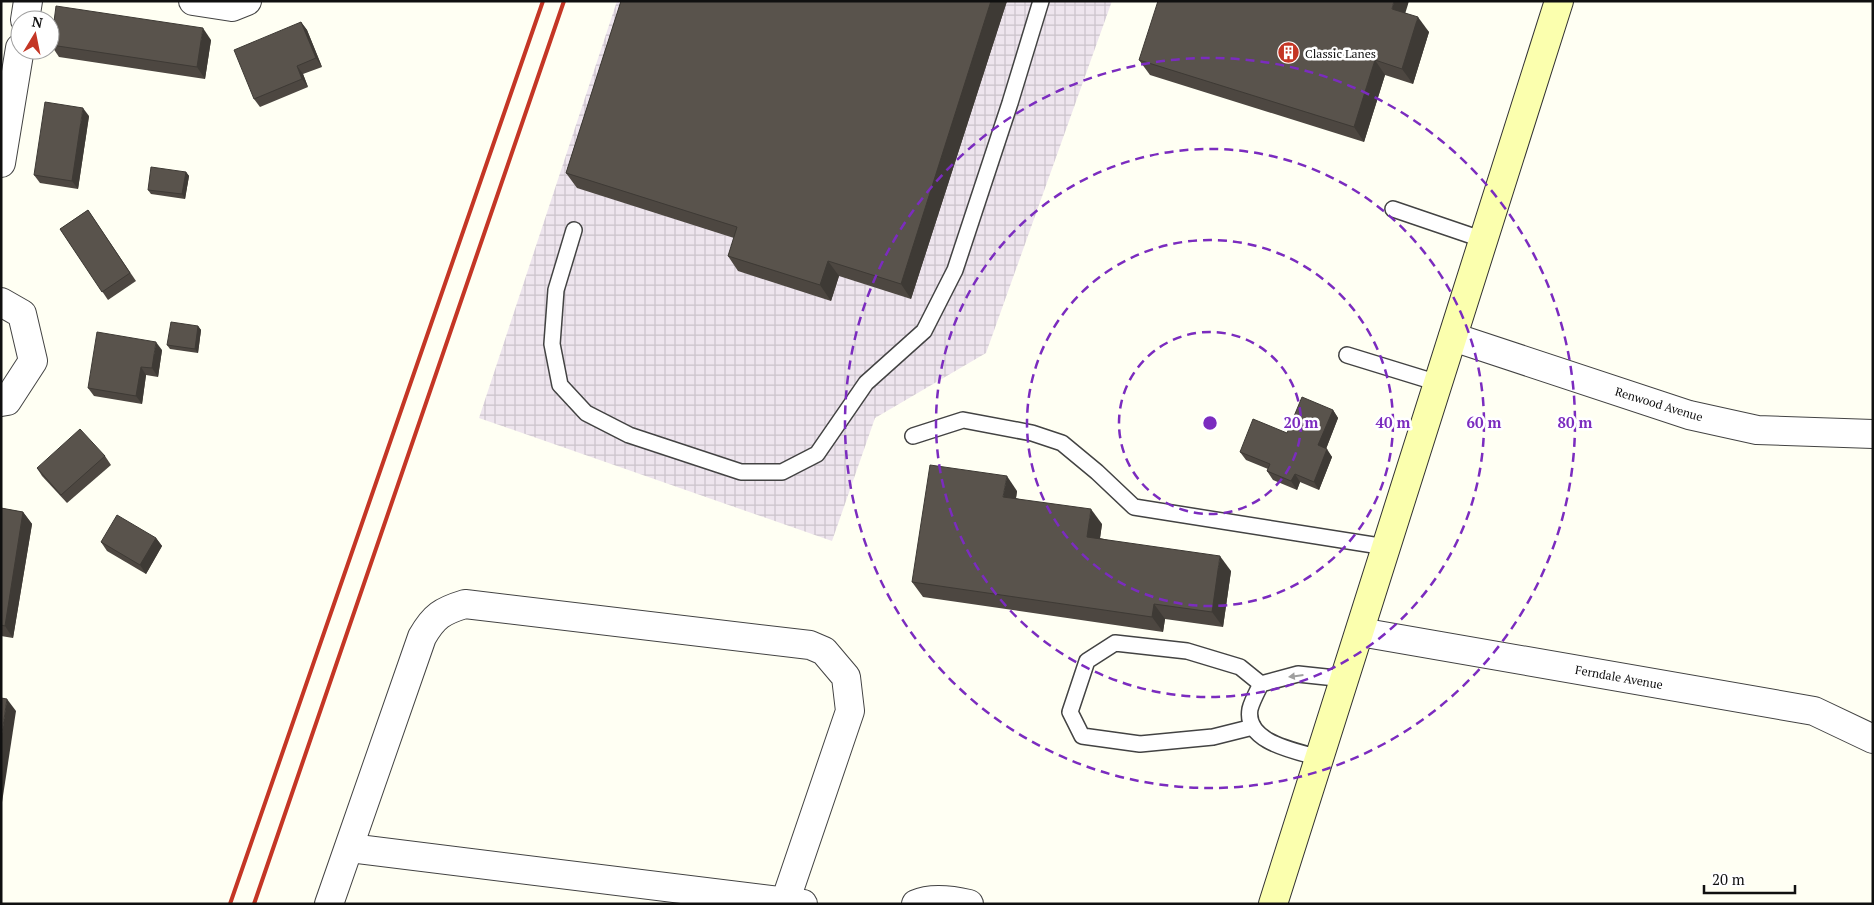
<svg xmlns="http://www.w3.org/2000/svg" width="1874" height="905" font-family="'PT Serif',serif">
	<defs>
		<pattern id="industrial-grid" width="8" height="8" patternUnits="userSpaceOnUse" patternTransform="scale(1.25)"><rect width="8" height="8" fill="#eee5ee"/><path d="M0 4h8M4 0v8" fill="none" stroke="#cbc3cb"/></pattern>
	</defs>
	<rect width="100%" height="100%" fill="#fffff3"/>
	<path fill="url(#industrial-grid)" d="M617 1H1112L986 353 875 418 832 541 479 418Z"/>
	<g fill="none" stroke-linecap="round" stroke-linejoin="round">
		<defs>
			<g id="lane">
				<path d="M1393 209 1484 240"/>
				<path d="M574 230 556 290 552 344 560 385 586 413 629 435 741 472H782L817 454 866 383 924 331 955 270 1010 103 1041 1"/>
				<path d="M1347 355 1438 383"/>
				<path d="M913 436 963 420 1032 433 1062 443 1097 472 1134 507 1386 547"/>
				<path d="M1253 727 1213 737 1140 744 1082 736 1070 712 1087 661 1115 643 1187 651 1240 667 1261 684"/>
				<path d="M1320 758C1297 751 1244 743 1250 709 1252 701 1257 692 1261 684L1298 674 1345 679"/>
			</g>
			<g id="street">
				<path d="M193 1 232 7 247 1"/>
				<path d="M25 20 28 1"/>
				<path d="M1 163 20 48"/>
				<path d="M1 302 22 314 33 361 7 401 1 402"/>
				<path d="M1453 337 1689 415 1757 430 1873 434"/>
				<path d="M1360 632 1814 711 1873 739"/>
				<path d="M350 848 803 904"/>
				<path d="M329 904 422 637C434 616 442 611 465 604L810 645 824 651 846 677 850 711 785 902"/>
				<path d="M916 904C932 897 952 900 969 904"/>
			</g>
			<path id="secondary" d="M1273 904 1559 1"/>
		</defs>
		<use href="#lane" stroke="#434343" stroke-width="18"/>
		<use href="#street" stroke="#434343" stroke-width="30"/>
		<use href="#secondary" stroke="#323232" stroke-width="30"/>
		<use href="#lane" stroke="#fff" stroke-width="15"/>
		<use href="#street" stroke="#fff" stroke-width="28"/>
		<use href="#secondary" stroke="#fbffae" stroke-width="28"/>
		<g stroke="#c43625" stroke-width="4">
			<path d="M230 904 543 1"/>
			<path d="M254 904 564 1"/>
		</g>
	</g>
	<g fill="#4d4741">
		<path d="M621 1H1007L911 299 839 276 831 301 738 271 728 256 734 238 577 188 566 173Z"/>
		<path d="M1406 13 1429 32 1413 84 1385 75 1364 142 1150 75 1139 60Z"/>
		<path d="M301 22 307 30 322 67 303 74 308 87 260 107 254 99Z"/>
		<path d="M211 40 205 79 59 57 51 45Z"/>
		<path d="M89 116 78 189 40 183 34 175Z"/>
		<path d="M186 172 189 176 185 199 151 194 148 190Z"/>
		<path d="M88 210 136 281 108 300 60 229Z"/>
		<path d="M198 326 201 330 198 353 170 349 167 345Z"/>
		<path d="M162 350 158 377 146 375 142 404 94 396 88 388Z"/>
		<path d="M1333 410 1338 418 1326 449 1332 457 1319 490 1300 482 1297 490 1273 480 1267 471 1268 469 1246 460 1240 452 1287 433Z"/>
		<path d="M105 456 111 465 67 503 42 476 37 468Z"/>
		<path d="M1017 491 1016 498 1102 524 1100 538 1231 571 1223 627 1165 619 1163 632 923 597 912 582Z"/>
		<path d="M1 508 23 512 32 524 13 638 1 636Z"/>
		<path d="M156 538 162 546 146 574 107 551 101 542Z"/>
	</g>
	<g fill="#3e3a35">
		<path d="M991 1H1007L911 299 901 284Z"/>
		<path d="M1394 1H1409L1402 24 1392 9Z"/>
		<path d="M1418 17 1429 32 1413 84 1402 69Z"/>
		<path d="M301 22 307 30 322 67 316 58Z"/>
		<path d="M203 28 211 40 205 79 197 67Z"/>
		<path d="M1375 60 1385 75 1364 142 1354 127Z"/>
		<path d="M297 66 303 74 308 87 302 79Z"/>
		<path d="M83 108 89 116 78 189 72 181Z"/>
		<path d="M186 172 189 176 185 199 182 194Z"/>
		<path d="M828 261 839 276 831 301 820 285Z"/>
		<path d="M198 326 201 330 198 353 195 349Z"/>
		<path d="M156 342 162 350 158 377 152 368Z"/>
		<path d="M141 367 146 375 142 404 136 396Z"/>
		<path d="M1333 410 1338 418 1324 454 1318 445Z"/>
		<path d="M1327 449 1332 457 1319 490 1314 482Z"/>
		<path d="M1295 474 1300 482 1297 490 1291 481Z"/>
		<path d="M1007 476 1017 491 1014 512 1003 497Z"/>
		<path d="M1091 509 1102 524 1098 552 1087 537Z"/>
		<path d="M23 512 32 524 13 638 5 626Z"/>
		<path d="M156 538 162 546 146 574 140 565Z"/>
		<path d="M1220 556 1231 571 1223 627 1212 612Z"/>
		<path d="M1154 604 1165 619 1163 632 1152 617Z"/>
		<path d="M7 699 16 711 1 809V740Z"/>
	</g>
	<g fill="#59534c" stroke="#3e3a35">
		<path d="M621 1H991L901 284 828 261 820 285 728 256 737 227 566 173Z"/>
		<path d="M1158 1H1394L1392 9 1418 17 1402 69 1375 60 1354 127 1139 60Z"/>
		<path d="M56 6 203 28 197 67 51 45Z"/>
		<path d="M301 22 316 58 297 66 302 79 254 99 234 50Z"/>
		<path d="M45 102 83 108 72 181 34 175Z"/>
		<path d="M151 167 186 172 182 194 148 190Z"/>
		<path d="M88 210 130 273 102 292 60 229Z"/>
		<path d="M171 322 198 326 195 349 167 345Z"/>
		<path d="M97 332 156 342 152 368 141 367 136 396 88 388Z"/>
		<path d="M1302 397 1333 410 1318 445 1327 449 1314 482 1295 474 1291 481 1267 471 1270 464 1240 452 1253 419 1287 433Z"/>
		<path d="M80 429 105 456 61 495 37 468Z"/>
		<path d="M930 465 1007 476 1003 497 1091 509 1087 537 1220 556 1212 612 1154 604 1152 617 912 582Z"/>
		<path d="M1 508 23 512 5 626 1 625Z"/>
		<path d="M117 515 156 538 140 565 101 542Z"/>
		<path d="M1 698 7 699 1 740Z"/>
	</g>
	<defs><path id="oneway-solid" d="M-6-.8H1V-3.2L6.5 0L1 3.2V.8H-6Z" transform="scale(1.25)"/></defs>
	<use fill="#9f9f9f" href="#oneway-solid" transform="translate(1296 676) rotate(173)"/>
	<g fill="none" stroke="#7b2cbf" stroke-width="2.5" stroke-dasharray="9 6">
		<circle cx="1210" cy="423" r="91"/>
		<circle cx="1210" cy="423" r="183"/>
		<circle cx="1210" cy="423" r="274"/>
		<circle cx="1210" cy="423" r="365"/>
	</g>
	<defs>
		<symbol id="building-disc" viewBox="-11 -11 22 22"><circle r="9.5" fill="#c43625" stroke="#fff"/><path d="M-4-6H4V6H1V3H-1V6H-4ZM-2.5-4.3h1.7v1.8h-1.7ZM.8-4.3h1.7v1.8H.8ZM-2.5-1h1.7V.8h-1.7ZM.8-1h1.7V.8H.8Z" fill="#fff"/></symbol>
	</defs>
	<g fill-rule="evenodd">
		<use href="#building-disc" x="1276" y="40" width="25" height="25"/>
	</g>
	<g text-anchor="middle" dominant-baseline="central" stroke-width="5" stroke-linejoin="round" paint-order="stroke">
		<g font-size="12" fill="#101010" stroke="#fff" text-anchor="start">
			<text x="1305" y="53">Classic Lanes</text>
		</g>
		<g font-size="12" fill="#101010" stroke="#fff">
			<text transform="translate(1659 404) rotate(17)">Renwood Avenue</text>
			<text transform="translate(1619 677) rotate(10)">Ferndale Avenue</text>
		</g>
	</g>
	<circle cx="1210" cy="423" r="8" fill="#7b2cbf" stroke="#fff" stroke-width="2.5"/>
	<g font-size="15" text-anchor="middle" font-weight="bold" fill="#7b2cbf" stroke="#fff" stroke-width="5" stroke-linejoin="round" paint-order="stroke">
		<text x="1301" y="428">20 m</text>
		<text x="1393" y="428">40 m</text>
		<text x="1484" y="428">60 m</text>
		<text x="1575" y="428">80 m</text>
	</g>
	<rect width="1874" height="905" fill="none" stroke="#101010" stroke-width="5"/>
	<g transform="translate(35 35) rotate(10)"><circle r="24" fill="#ffffff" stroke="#9f9f9f"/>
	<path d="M0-4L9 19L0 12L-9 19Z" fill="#c43625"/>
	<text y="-8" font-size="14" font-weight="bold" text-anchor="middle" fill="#101010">N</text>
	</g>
	<path d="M1704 885v8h91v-8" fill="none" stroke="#101010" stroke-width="2.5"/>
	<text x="1712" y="885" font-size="15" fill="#101010" stroke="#ffffff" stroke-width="4" paint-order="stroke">20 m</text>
</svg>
